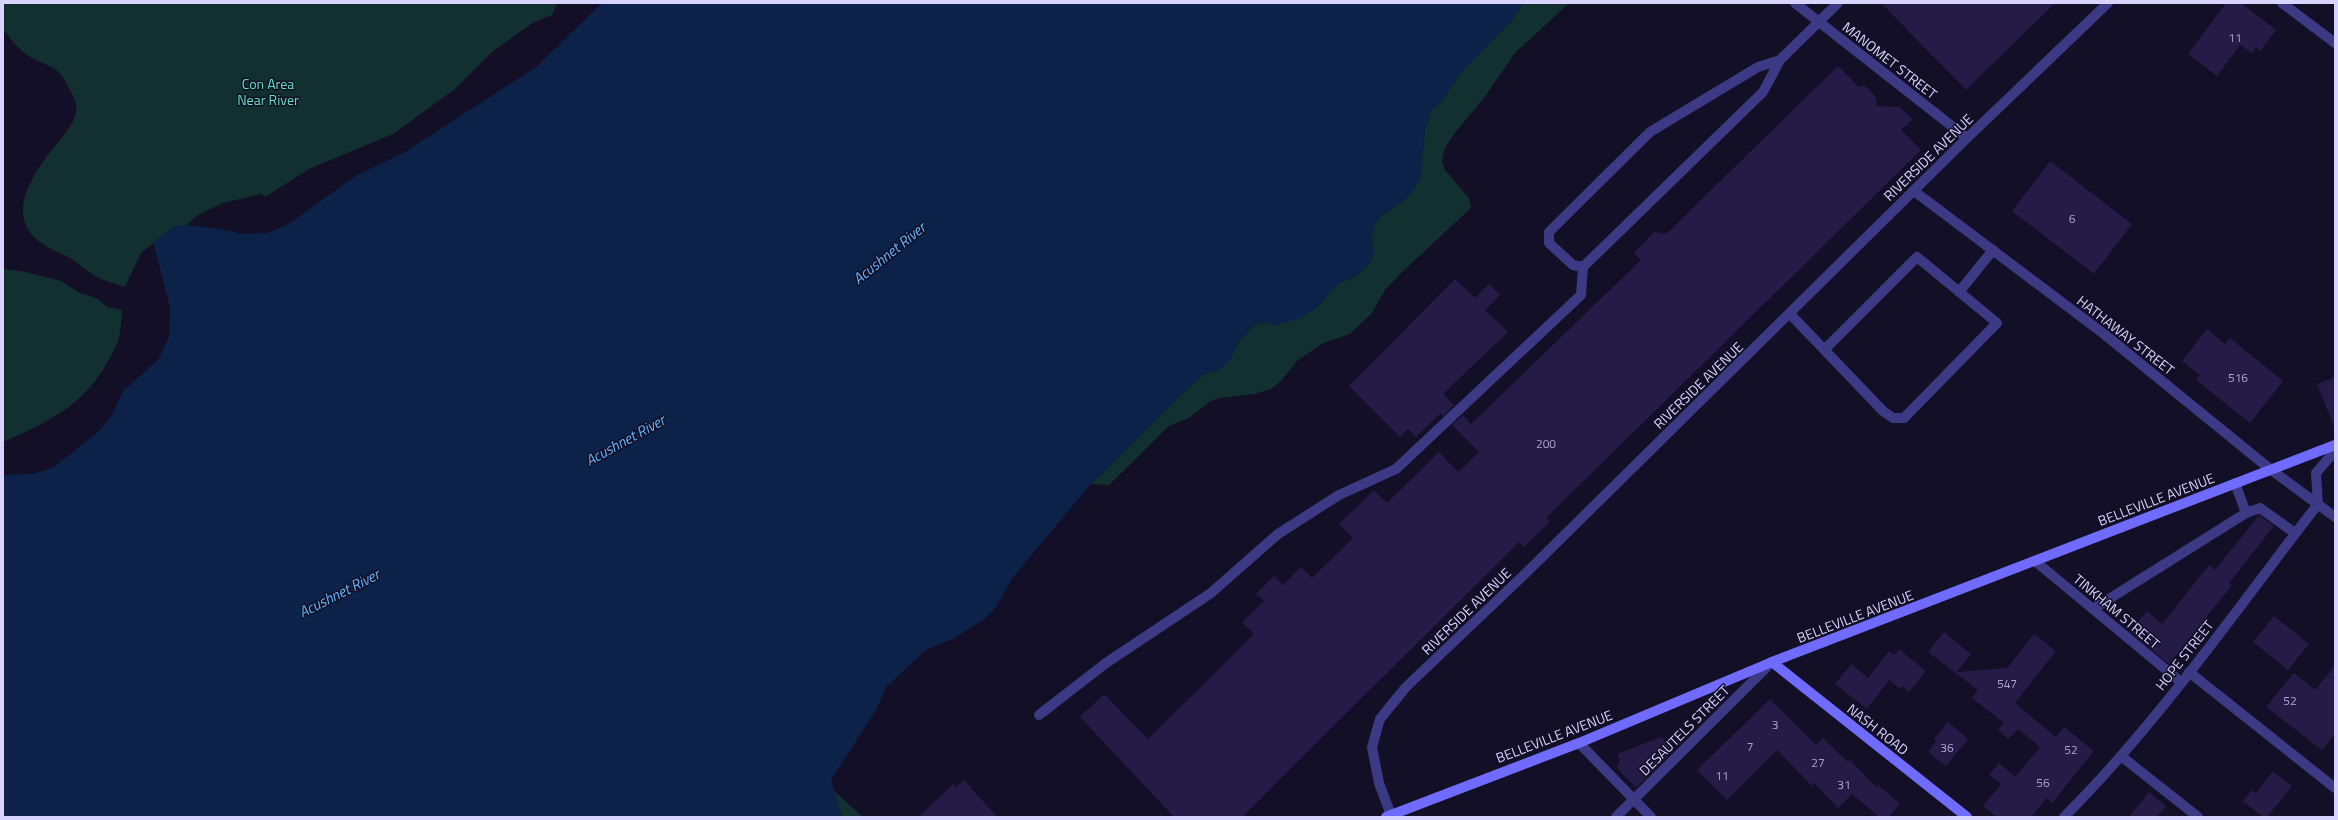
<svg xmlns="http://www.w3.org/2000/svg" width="2338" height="820" font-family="'Titillium Web',sans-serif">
	<rect width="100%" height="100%" fill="#130f26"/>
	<g fill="#12302f">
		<path d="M3 3H557L552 15 534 22 492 52 455 89 393 134 309 169 265 197 261 194 223 203 198 215 186 225 174 227 141 253 125 287C112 283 100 280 89 272 82 268 77 261 70 258 61 253 51 250 43 244 2 218 33 173 55 146 64 135 79 119 76 104 75 99 72 94 70 90 57 59 42 69 21 50 14 44 9 36 3 29Z"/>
		<path d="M1523 3H1569L1515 53 1484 98 1454 134 1444 150 1442 162 1445 170 1469 198 1471 208 1399 275 1385 290 1372 313 1350 334 1323 343 1297 361 1281 381 1271 389 1254 394 1220 398 1209 402 1189 418 1169 426 1109 485 1091 484 1185 391 1204 374 1218 371 1230 360 1239 341 1254 325 1266 322 1277 325 1316 308 1337 284 1357 275 1369 264 1374 252 1371 238 1374 225 1382 215 1403 201 1420 178 1425 129 1432 109 1440 103 1459 75 1511 21Z"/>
		<path d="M3 269 21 271 61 281 78 292 98 299 107 307 122 310C121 319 121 329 119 337 117 347 111 356 106 365 81 407 46 423 3 442Z"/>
		<path d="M834 791 863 817H842Z"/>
	</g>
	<path fill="#0c2248" d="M602 3H1523L1511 21 1459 75 1440 103 1432 109 1425 129 1420 178 1414 190 1403 201 1382 215 1374 225 1371 238 1374 252 1369 264 1357 275 1337 284 1316 308 1301 318 1277 325 1266 322 1254 325 1239 341 1230 360 1218 371 1204 374 1185 391 1091 484 1013 577 994 610 984 619 953 639 926 650 886 687 876 710 831 780 842 817H3V475L33 474 54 467 99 431 113 413 123 391 158 360 169 336 170 307 153 242 174 227 186 225 233 231 238 234 267 233 287 225 357 175 405 152 536 67Z"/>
	<g fill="#241b47">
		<path d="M1881 3H2055L1966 90Z"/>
		<path d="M2226 3H2241L2276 30 2260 51 2256 47 2252 53 2240 45 2217 76 2188 54Z"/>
		<path d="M1838 66 1859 87 1865 86 1875 96 1877 106 1899 107 1913 119 1901 130 1921 150 1546 518 1550 522 1524 547 1519 542 1242 817H1174L1080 717 1104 694 1148 739 1254 634 1242 622 1264 601 1256 594 1274 576 1283 585 1301 567 1312 578 1353 538 1339 524 1374 490 1387 503 1439 452 1458 472 1479 452 1452 425 1463 415 1471 424 1641 260 1634 253 1654 232 1666 234Z"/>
		<path d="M2050 161 2132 224 2094 274 2012 211Z"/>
		<path d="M1455 279 1475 298 1489 284 1500 295 1485 310 1508 332 1443 394 1454 405 1443 416 1441 413 1416 437 1408 429 1400 437 1349 386Z"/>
		<path d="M2207 329 2225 344 2230 338 2283 381 2250 423 2196 380 2200 375 2182 361Z"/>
		<path d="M2335 377V427H2334L2317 384Z"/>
		<path d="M2259 515 2274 526 2229 583 2232 585 2169 664 2130 631 2147 611 2162 624 2209 565 2215 570Z"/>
		<path d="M2274 616 2309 644 2288 670 2253 642Z"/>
		<path d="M1944 632 1971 654 1957 672 2007 668 2034 634 2056 651 2015 703 2056 737 2064 727 2094 751 2052 803 2047 798 2031 817H1997L1983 806 2001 784 1989 775 1999 763 2015 777 2040 747 2018 729 2008 739 1998 729 2004 723 1972 698 1978 690 1928 652Z"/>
		<path d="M1899 649 1926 671 1909 692 1902 686 1900 689 1889 680 1867 709 1835 684 1851 664 1868 678 1889 651 1894 655Z"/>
		<path d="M2335 666V734L2322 750 2266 707 2294 673 2315 690Z"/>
		<path d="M1770 699 1816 745 1823 738 1848 762 1850 760 1876 787 1878 785 1900 804 1889 817H1879L1852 794 1838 808 1814 783 1812 786 1777 750 1727 800 1697 770Z"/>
		<path d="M1948 722 1968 739 1946 766 1928 752 1936 741 1934 739Z"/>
		<path d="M1661 737 1671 747 1668 756 1636 788 1617 768 1620 760 1617 754Z"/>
		<path d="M2273 771 2292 786 2267 817H2263L2243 801 2252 790 2256 793Z"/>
		<path d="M964 780 997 817H919L953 784 956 787Z"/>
		<path d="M2149 792 2166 806 2157 817H2129Z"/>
	</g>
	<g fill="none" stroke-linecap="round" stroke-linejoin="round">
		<g stroke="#3d3a85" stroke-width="10">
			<path d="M1780 60 1758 67 1650 132 1549 232V243L1573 265 1583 267 1763 92 1780 60 1838 3"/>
			<path d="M1959 292 1993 250"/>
			<path d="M1790 314 1883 411 1893 418H1904L1997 323 1917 257 1825 349"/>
			<path d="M2246 513 2260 508 2295 533"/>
			<path d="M2093 609 2246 513 2235 483"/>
			<path d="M1039 715 1106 663 1211 593 1278 534 1339 495 1396 469 1581 295 1583 267"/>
		</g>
		<g stroke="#3d3a85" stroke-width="10">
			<path d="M1795 3 1967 138"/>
			<path d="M2282 3 2335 43"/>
			<path d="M1914 191 2104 334 2270 469 2335 517"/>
			<path d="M2035 561 2181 682"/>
			<path d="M2189 672 2335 788"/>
			<path d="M1579 743 1651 817"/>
			<path d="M2121 756 2198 817"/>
			<path d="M1616 817 1772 662"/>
			<path d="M2064 817C2159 722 2236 610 2318 504L2316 473 2335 451"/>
		</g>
		<path stroke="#3d3a85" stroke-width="10" d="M1391 815 1379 783 1372 747 1380 719 1406 687 1529 570 1967 138 2108 3"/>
		<g stroke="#6f6bff" stroke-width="10">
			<path d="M1772 662 1967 817"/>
			<path d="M1386 817 1579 743 1772 662 2335 445"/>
		</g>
	</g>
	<g text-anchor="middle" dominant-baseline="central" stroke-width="3" stroke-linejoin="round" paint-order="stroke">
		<g font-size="12" fill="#aca6d1">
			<text x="2235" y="37">11</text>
			<text x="2072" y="218">6</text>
			<text x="2238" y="377">516</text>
			<text x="1546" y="443">200</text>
			<text x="2007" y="683">547</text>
			<text x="2290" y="700">52</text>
			<text x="1775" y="724">3</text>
			<text x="1750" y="746">7</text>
			<text x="1947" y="747">36</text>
			<text x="2071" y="749">52</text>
			<text x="1818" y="762">27</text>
			<text x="1722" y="775">11</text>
			<text x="2043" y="782">56</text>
			<text x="1844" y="784">31</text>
		</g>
		<g font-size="14" fill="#d9d4ff" stroke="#130f26">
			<text transform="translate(1890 60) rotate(38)">MANOMET STREET</text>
			<text transform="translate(1928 157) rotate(-44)">RIVERSIDE AVENUE</text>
			<text transform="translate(2126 335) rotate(38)">HATHAWAY STREET</text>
			<text transform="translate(1698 385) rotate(-44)">RIVERSIDE AVENUE</text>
			<text transform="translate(2156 499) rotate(-21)">BELLEVILLE AVENUE</text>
			<text transform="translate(1466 611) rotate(-44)">RIVERSIDE AVENUE</text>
			<text transform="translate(2117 611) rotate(40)">TINKHAM STREET</text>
			<text transform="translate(1855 616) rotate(-21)">BELLEVILLE AVENUE</text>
			<text transform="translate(2184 655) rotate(-52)">HOPE STREET</text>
			<text transform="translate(1878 729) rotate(38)">NASH ROAD</text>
			<text transform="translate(1684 730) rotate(-45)">DESAUTELS STREET</text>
			<text transform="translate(1554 736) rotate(-21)">BELLEVILLE AVENUE</text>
		</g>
		<g font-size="14" fill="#5fe0c0" stroke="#130f26">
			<text x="268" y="83">Con Area<tspan x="268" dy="16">Near River</tspan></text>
		</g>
		<g font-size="15" font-style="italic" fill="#62b6ff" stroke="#130f26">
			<text transform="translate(889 253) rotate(-39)">Acushnet River</text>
			<text transform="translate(625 440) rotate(-29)">Acushnet River</text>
			<text transform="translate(339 593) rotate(-27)">Acushnet River</text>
		</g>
	</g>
	<rect width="2338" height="820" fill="none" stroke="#d9d4ff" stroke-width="8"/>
</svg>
